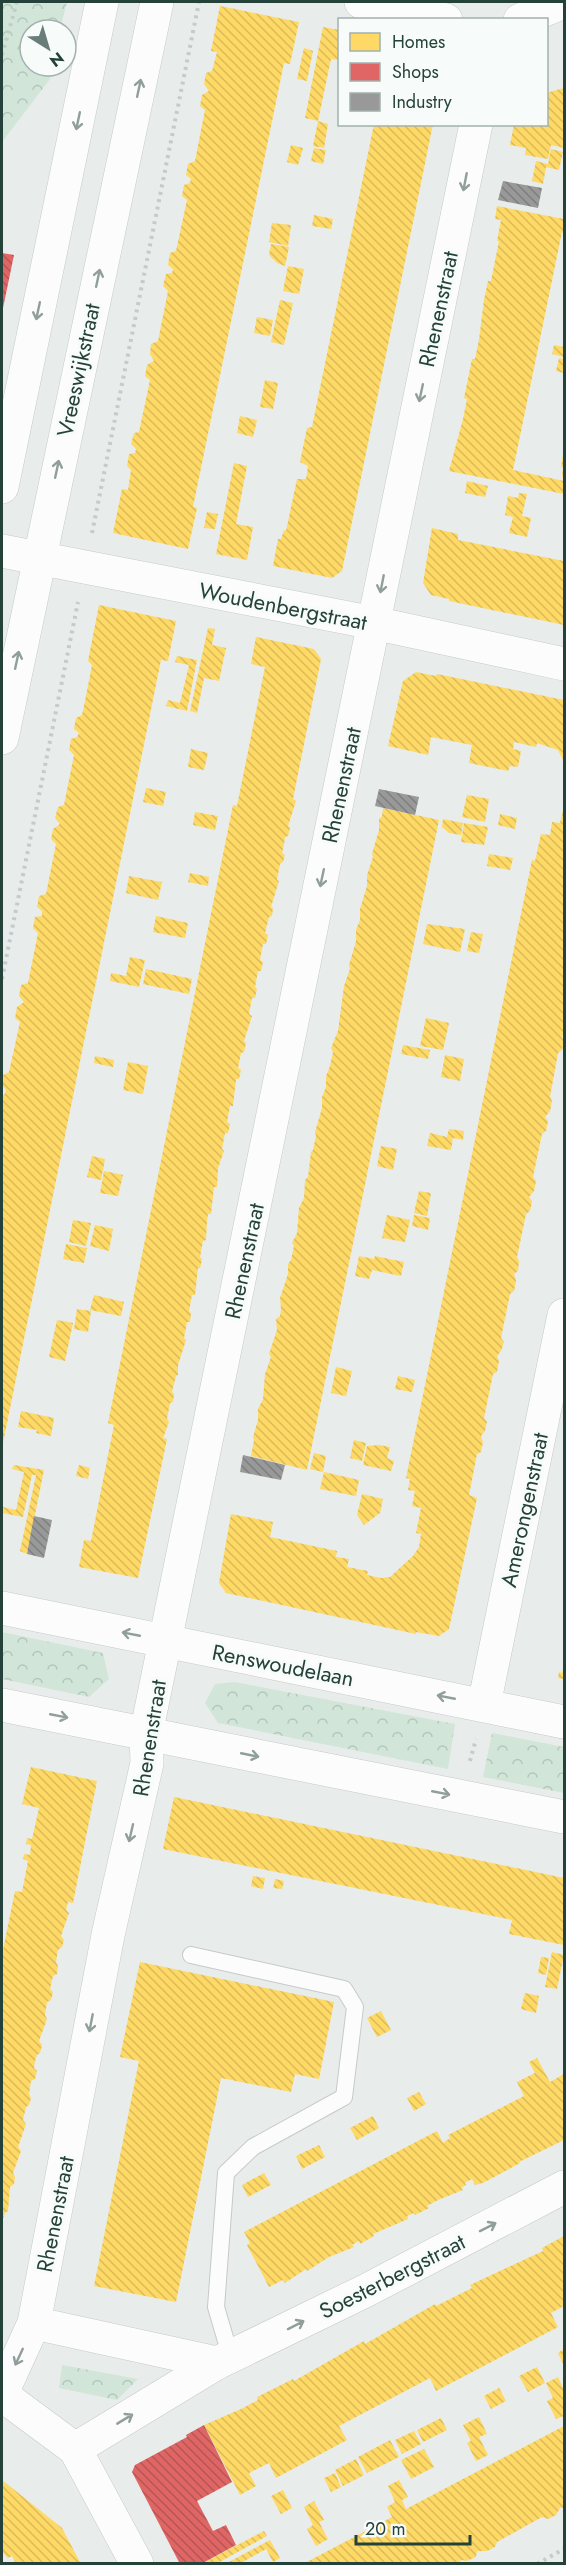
<svg xmlns="http://www.w3.org/2000/svg" width="566" height="2565" font-family="Jost,sans-serif">
	<defs>
		<pattern id="forest-crowns" width="20" height="18" patternUnits="userSpaceOnUse" patternTransform="scale(1.5)"><rect width="20" height="18" fill="#d1e6d8"/><path d="M2 6a3 3 0 1 1 6 0M12 15a3 3 0 1 1 6 0" fill="none" stroke="#b3c6ba"/></pattern>
		<pattern id="homes-back-hatch" width="6" height="6" patternUnits="userSpaceOnUse" patternTransform="scale(1.5)"><rect width="6" height="6" fill="#ffd966"/><path d="M-1 5l2 2M0 0l6 6M5-1l2 2" fill="none" stroke="#dabb59"/></pattern>
		<pattern id="shops-back-hatch" width="6" height="6" patternUnits="userSpaceOnUse" patternTransform="scale(1.5)"><rect width="6" height="6" fill="#e06666"/><path d="M-1 5l2 2M0 0l6 6M5-1l2 2" fill="none" stroke="#b55655"/></pattern>
		<pattern id="industry-back-hatch" width="6" height="6" patternUnits="userSpaceOnUse" patternTransform="scale(1.5)"><rect width="6" height="6" fill="#999"/><path d="M-1 5l2 2M0 0l6 6M5-1l2 2" fill="none" stroke="#7d7e7e"/></pattern>
	</defs>
	<rect width="100%" height="100%" fill="#e8edeb"/>
	<g fill="url(#forest-crowns)">
		<path d="M2 2H67L60 30H30V66H52L50 79 2 142Z"/>
		<path d="M2 1632 103 1653 109 1679 89 1697 2 1679Z"/>
		<path d="M235 1682 455 1724 448 1769 218 1723 205 1703 215 1684Z"/>
		<path d="M492 1733 564 1747V1793L483 1777Z"/>
		<path d="M62 2365 138 2379 117 2400 59 2388Z"/>
	</g>
	<g fill="url(#homes-back-hatch)">
		<path d="M220 6 299 22 290 64 284 63 193 507 197 508 188 549 113 533 122 489 128 490 131 470 127 466 129 454 135 453 136 449 131 444 134 433 139 432 150 380 145 376 147 365 154 361 150 354 151 344 158 341 168 291 163 286 166 274 172 273 173 269 168 265 170 253 176 251 187 200 182 196 184 185 190 183 191 179 186 175 188 164 195 161 205 110 200 106 202 95 209 91 204 84 206 73 212 71 217 52 211 51Z"/>
		<path d="M323 27 339 30V60L331 59 318 121 305 118Z"/>
		<path d="M304 48 313 51 307 81 297 79Z"/>
		<path d="M564 88V148L551 145 548 159 525 155 526 148 510 145 514 124H546V93Z"/>
		<path d="M318 121 328 124 324 148 313 146Z"/>
		<path d="M374 124H433L342 571 332 578 273 566 278 539H281L284 530 286 531 297 479H306L308 466 300 462 307 428 312 427Z"/>
		<path d="M291 145 303 148 298 165 287 162Z"/>
		<path d="M314 148 326 150 323 164 311 161Z"/>
		<path d="M551 149 563 152 559 170 546 167 543 184 532 181 536 161 548 164Z"/>
		<path d="M497 206 564 219V233L562 232 513 470 564 481V494L449 471 463 419 467 399 464 398 472 359H475L479 340 484 300 488 281H491L499 241H497L501 220 495 219Z"/>
		<path d="M314 215 333 219 331 229 312 226Z"/>
		<path d="M272 223 291 225 288 246 269 242Z"/>
		<path d="M271 244 289 247 285 266 277 263 269 255Z"/>
		<path d="M288 266 304 269 299 294 283 291Z"/>
		<path d="M280 300 293 303 284 345 271 342Z"/>
		<path d="M257 317 273 320 270 336 254 333Z"/>
		<path d="M554 345 564 347V357L552 354Z"/>
		<path d="M559 358 564 359V373L556 371Z"/>
		<path d="M265 380 278 383 273 409 260 407Z"/>
		<path d="M240 416 257 420 253 437 237 433Z"/>
		<path d="M563 455H564V478L562 477 563 468 561 467Z"/>
		<path d="M234 463 247 466 236 524 253 527 247 560 216 554Z"/>
		<path d="M467 481 488 486 485 497 465 493Z"/>
		<path d="M519 493 527 494 522 516 531 518 527 537 509 533 513 517 505 515 508 496 518 498Z"/>
		<path d="M207 512 218 514 215 529 204 528Z"/>
		<path d="M432 528 458 534V540L564 561V625L449 601V599L431 595 423 583Z"/>
		<path d="M99 605 176 621 168 661 161 660 2 1448V1095L5 1094 6 1090 2 1085 3 1075 9 1072 20 1022 15 1018 17 1007 24 1002 19 996 21 985 28 983 38 933 33 928 35 917 42 916V911L37 907 39 896 46 894 56 844 51 839 53 829 60 824 55 818 58 807 64 805 74 755 69 750 71 739 77 737 79 733 74 729 76 718 82 715 86 696 92 665 88 661Z"/>
		<path d="M208 628 215 629 212 645 226 648 219 681 204 678 197 713 190 711Z"/>
		<path d="M256 637 314 649 321 659 293 799 296 801 288 826 290 828 288 836 285 837 284 844 282 853 285 855 283 862 280 864 277 880 279 881 271 907 273 908 272 916 269 917 265 933 268 935 266 944H263L260 960 263 962 261 971H258L255 987 257 989 255 998H252L249 1014 252 1016 244 1041 246 1043 244 1052 241 1053 238 1068 241 1070 239 1079H236L233 1106H230L227 1122 230 1124 228 1133H225L222 1149 224 1151 218 1168 217 1187H214L211 1214H208L207 1222 206 1240 203 1241 200 1257 202 1259 200 1268H198L195 1295H192L189 1311 191 1313 190 1322H187L184 1338 186 1340 178 1365V1375L176 1376 172 1392 174 1394 173 1402 170 1403 167 1419 169 1422 163 1438 167 1439 138 1578 79 1567 84 1540 91 1541 114 1425 108 1423 233 805 237 806 265 667 251 664Z"/>
		<path d="M177 656 197 660 187 711 166 706 168 700 180 703 189 665 175 662Z"/>
		<path d="M416 672 436 676 437 674 564 700V762L558 750 537 743 536 747 514 742 513 749 521 751 518 767 510 766 508 771 469 763 472 745 431 737 428 755 388 746 403 681Z"/>
		<path d="M191 749 208 753 204 770 188 767Z"/>
		<path d="M146 788 166 792 163 806 143 802Z"/>
		<path d="M467 795 489 799 485 822 462 817Z"/>
		<path d="M564 806V1032L562 1037 564 1041 562 1050 558 1053 550 1097 552 1101 550 1111 545 1117 548 1121 546 1131 542 1134 533 1177 536 1181 534 1191 529 1197 532 1201 530 1211 526 1214 517 1257 519 1261 518 1271 514 1274 516 1281 514 1291 510 1294 501 1338 504 1342 501 1351 497 1356 499 1361 497 1372 493 1374 484 1418 487 1422 485 1431 481 1436 483 1442 481 1452 477 1454 469 1495 477 1498 449 1629 439 1636 416 1632V1634L226 1593 219 1583 231 1514 273 1522 270 1537 337 1551 336 1557 349 1559 347 1567 368 1571 367 1575 381 1578 390 1577 413 1556 419 1547 421 1534 416 1533 421 1508 412 1506 415 1491 408 1490 410 1479 406 1478 532 860 535 861 541 834 550 835 552 822 560 823Z"/>
		<path d="M383 808 439 820 307 1470 251 1456 254 1440 253 1437 258 1420V1409L263 1399 265 1374 271 1357 269 1354 277 1330 276 1319 280 1316 281 1309 280 1298 288 1274V1264L291 1260 294 1246 292 1243 297 1233 299 1208 304 1198 305 1180 308 1177 311 1152 313 1150 316 1136 315 1132 322 1108V1097L326 1087V1076L330 1066 333 1052 331 1048 338 1031 344 986 350 969 349 965 356 941V930L360 920V909L367 886V875L373 857 372 854 379 830V819L382 816Z"/>
		<path d="M195 812 218 816 215 830 193 825Z"/>
		<path d="M500 814 517 818 515 829 498 825Z"/>
		<path d="M443 819 463 823 461 835 449 833 442 827Z"/>
		<path d="M464 823 488 827 484 845 461 842Z"/>
		<path d="M489 854 513 858 510 870 487 866Z"/>
		<path d="M190 873 209 877 208 886 188 882Z"/>
		<path d="M129 876 162 882 158 900 126 893Z"/>
		<path d="M156 916 188 923 185 938 153 932Z"/>
		<path d="M427 924 465 929 460 952 423 944Z"/>
		<path d="M471 932 483 934 479 953 467 951Z"/>
		<path d="M130 957 145 960 139 987 110 981 111 973 126 976Z"/>
		<path d="M146 969 192 979 189 994 143 984Z"/>
		<path d="M426 1018 449 1023 443 1050 420 1046Z"/>
		<path d="M403 1045 430 1050 428 1059 401 1054Z"/>
		<path d="M445 1055 464 1059 460 1081 441 1077Z"/>
		<path d="M95 1056 114 1060 113 1067 94 1063Z"/>
		<path d="M128 1062 148 1066 143 1094 123 1090Z"/>
		<path d="M449 1129 464 1131 463 1140 453 1138 451 1150 427 1146 430 1133 447 1137Z"/>
		<path d="M381 1146 397 1149 393 1170 377 1166Z"/>
		<path d="M92 1156 105 1159 101 1180 87 1177Z"/>
		<path d="M104 1171 123 1175 118 1196 100 1193Z"/>
		<path d="M419 1191 431 1193 427 1216 414 1213Z"/>
		<path d="M387 1215 410 1220 405 1242 382 1238Z"/>
		<path d="M414 1215 430 1218 428 1230 412 1226Z"/>
		<path d="M73 1220 91 1223 86 1246 69 1242Z"/>
		<path d="M95 1225 113 1229 109 1251 90 1246Z"/>
		<path d="M66 1244 87 1248 84 1263 63 1259Z"/>
		<path d="M359 1256 374 1259 375 1256 404 1262 401 1276 372 1270 369 1279 355 1276Z"/>
		<path d="M94 1295 124 1302 121 1316 90 1310Z"/>
		<path d="M77 1309 91 1311 88 1332 74 1329Z"/>
		<path d="M57 1320 73 1323 65 1361 49 1357Z"/>
		<path d="M336 1367 352 1371 346 1396 331 1393Z"/>
		<path d="M398 1376 415 1380 412 1392 395 1389Z"/>
		<path d="M21 1411 54 1418 51 1436 36 1433 37 1430 18 1427Z"/>
		<path d="M354 1440 366 1443 362 1461 350 1458Z"/>
		<path d="M379 1445 390 1447 387 1458 394 1461 391 1471 363 1465 367 1446Z"/>
		<path d="M314 1453 326 1456 323 1472 310 1469Z"/>
		<path d="M14 1465 44 1470 27 1554 20 1551 36 1475H32L23 1517 2 1513 3 1507 16 1510 24 1472 12 1469Z"/>
		<path d="M79 1465 90 1468 88 1479 76 1476Z"/>
		<path d="M324 1472 359 1480 356 1496 320 1489Z"/>
		<path d="M362 1494 383 1499 380 1513 364 1525 357 1515Z"/>
		<path d="M564 1667V1679L558 1678 559 1672 562 1673Z"/>
		<path d="M31 1767 97 1781 73 1903 68 1902 66 1910 69 1913 61 1936 64 1940 62 1947 58 1950 56 1962 58 1966 57 1974 53 1976 50 1989 53 1992 51 2000 47 2002 45 2015 47 2019 39 2041 42 2045 40 2053 37 2055 35 2061 34 2068 37 2071 35 2079 31 2081 29 2094 31 2098 29 2105 26 2107 23 2120 26 2124 18 2147 21 2151 13 2173 15 2177 14 2184 10 2187 8 2211 5 2213 2 2222V1955L15 1891 22 1892 28 1861 23 1859 24 1854 30 1855 31 1845 26 1844 27 1838 32 1839 39 1808 22 1804Z"/>
		<path d="M174 1797 564 1878V1945L509 1934 512 1920 163 1849Z"/>
		<path d="M253 1876 265 1878 263 1889 251 1886Z"/>
		<path d="M275 1879 284 1881 282 1889 273 1888Z"/>
		<path d="M552 1952 564 1955 557 1989 545 1987Z"/>
		<path d="M541 1957 549 1958 546 1975 538 1973Z"/>
		<path d="M140 1962 334 2002 319 2079 295 2074 291 2092 221 2078 176 2302 94 2286 139 2061 120 2057Z"/>
		<path d="M525 1993 539 1996 536 2013 521 2009Z"/>
		<path d="M381 2011 391 2030 377 2037 367 2018Z"/>
		<path d="M537 2058 550 2082 564 2074V2140L519 2162 520 2163 483 2183 475 2185 472 2179 465 2183 466 2185 461 2188 463 2190 438 2200 427 2206 429 2208 415 2215 414 2213 407 2216 408 2219 373 2234 374 2236 360 2244 359 2241 352 2245 354 2247 329 2257 307 2271 306 2269 285 2283 283 2280 269 2287 247 2245 250 2243 244 2232 437 2131 443 2143 450 2138 448 2135 524 2096 517 2082 535 2073 529 2062Z"/>
		<path d="M419 2092 426 2104 414 2111 407 2098Z"/>
		<path d="M373 2116 379 2128 357 2140 350 2128Z"/>
		<path d="M319 2145 325 2157 302 2169 296 2156Z"/>
		<path d="M264 2173 271 2185 248 2197 242 2185Z"/>
		<path d="M564 2236V2306L551 2313 558 2327 436 2391 430 2378 339 2426 347 2440 276 2478 269 2463 249 2473 256 2486 240 2495 204 2425 241 2409 258 2400 257 2397 293 2379 294 2381 364 2341 365 2344 435 2304 436 2306 472 2288 470 2285 543 2251 542 2248Z"/>
		<path d="M564 2349V2366L558 2353Z"/>
		<path d="M537 2367 545 2383 528 2392 519 2376Z"/>
		<path d="M558 2377 564 2390V2416L556 2419 547 2401 553 2398 546 2383Z"/>
		<path d="M499 2388 506 2401 491 2409 484 2396Z"/>
		<path d="M479 2417 487 2434 479 2437 488 2455 476 2461 467 2443 471 2441 463 2425Z"/>
		<path d="M441 2418 447 2430 423 2442 417 2430Z"/>
		<path d="M564 2426V2508H560L556 2515 548 2519 542 2517 497 2542 495 2547 487 2551H477L476 2557 467 2561 462 2560 455 2564H303L392 2517 387 2507 395 2502 388 2486 399 2480 408 2497 402 2500 406 2509Z"/>
		<path d="M414 2431 421 2444 402 2454 395 2440Z"/>
		<path d="M390 2440 399 2457 367 2473 358 2457Z"/>
		<path d="M424 2449 434 2467 411 2479 401 2460Z"/>
		<path d="M356 2459 364 2475 343 2486 335 2470Z"/>
		<path d="M335 2473 341 2487 331 2492 324 2478Z"/>
		<path d="M2 2480 62 2528 81 2564H16L12 2556 8 2558 2 2552Z"/>
		<path d="M283 2490 292 2508 281 2514 271 2496Z"/>
		<path d="M314 2501 324 2520 319 2522 328 2539 316 2546 307 2529 313 2525 304 2507Z"/>
		<path d="M264 2531 267 2536 216 2564H201Z"/>
		<path d="M270 2540 280 2558 273 2562 266 2549 239 2564H225Z"/>
	</g>
	<g fill="url(#shops-back-hatch)">
		<path d="M2 253 14 255 3 308H2Z"/>
		<path d="M204 2425 232 2482 197 2501 213 2531 226 2525 236 2545 201 2564H180L132 2472 135 2465 187 2437 186 2435Z"/>
	</g>
	<g fill="url(#industry-back-hatch)">
		<path d="M503 181 542 188 538 208 498 200Z"/>
		<path d="M379 789 419 797 415 815 375 806Z"/>
		<path d="M243 1455 285 1465 281 1480 240 1472Z"/>
		<path d="M34 1516 52 1520 44 1558 27 1554Z"/>
	</g>
	<g fill="none" stroke-linecap="round" stroke-linejoin="round">
		<defs>
			<path id="service" d="M191 1955 344 1989 355 2007 344 2097 253 2147 226 2173 216 2307 231 2358"/>
			<g id="minor">
				<path d="M361 2 446 20"/>
				<path d="M520 20 564 2"/>
				<path d="M2 551 374 623 564 664"/>
				<path d="M2 1608 564 1722"/>
				<path d="M2 1705 564 1817"/>
				<path d="M484 1705 564 1315"/>
				<path d="M34 2323 217 2363"/>
				<path d="M2 2393 34 2323 108 1935 147 1763 146 1734 476 124"/>
				<path d="M2 2395 75 2449 137 2564"/>
				<path d="M75 2449 217 2363 365 2291 564 2187"/>
			</g>
			<g id="secondary">
				<path d="M2 487 102 2"/>
				<path d="M2 738 157 2"/>
			</g>
		</defs>
		<use href="#service" stroke="#c5cac8" stroke-width="18"/>
		<use href="#minor" stroke="#c5cac8" stroke-width="34"/>
		<use href="#secondary" stroke="#c3cbc8" stroke-width="34"/>
		<g stroke="#c3ccca" stroke-width="4" stroke-dasharray="3 4.5" stroke-linecap="butt">
			<path d="M2 55 17 2"/>
			<path d="M92 533 199 2"/>
			<path d="M2 979 78 602"/>
			<path d="M470 1761 476 1739"/>
			<path d="M537 2564 564 2549"/>
		</g>
		<use href="#service" stroke="#fcfcfc" stroke-width="16"/>
		<use href="#minor" stroke="#fcfcfc" stroke-width="33"/>
		<use href="#secondary" stroke="#fcfcfc" stroke-width="33"/>
	</g>
	<defs><path id="oneway-shaft" d="M-6 0H5M1.5-3L5.5 0L1.5 3" fill="none" stroke-width="1.6" stroke-linecap="round" stroke-linejoin="round" transform="scale(1.5)"/></defs>
	<g stroke="#909f9b">
		<use href="#oneway-shaft" transform="translate(139 88) rotate(-78)"/>
		<use href="#oneway-shaft" transform="translate(78 121) rotate(102)"/>
		<use href="#oneway-shaft" transform="translate(465 182) rotate(101)"/>
		<use href="#oneway-shaft" transform="translate(98 278) rotate(-78)"/>
		<use href="#oneway-shaft" transform="translate(38 311) rotate(102)"/>
		<use href="#oneway-shaft" transform="translate(421 393) rotate(102)"/>
		<use href="#oneway-shaft" transform="translate(57 469) rotate(-78)"/>
		<use href="#oneway-shaft" transform="translate(382 584) rotate(101)"/>
		<use href="#oneway-shaft" transform="translate(17 660) rotate(-78)"/>
		<use href="#oneway-shaft" transform="translate(322 878) rotate(102)"/>
		<use href="#oneway-shaft" transform="translate(131 1634) rotate(-169)"/>
		<use href="#oneway-shaft" transform="translate(446 1697) rotate(-169)"/>
		<use href="#oneway-shaft" transform="translate(59 1716) rotate(11)"/>
		<use href="#oneway-shaft" transform="translate(250 1755) rotate(11)"/>
		<use href="#oneway-shaft" transform="translate(441 1793) rotate(11)"/>
		<use href="#oneway-shaft" transform="translate(131 1833) rotate(103)"/>
		<use href="#oneway-shaft" transform="translate(91 2023) rotate(101)"/>
		<use href="#oneway-shaft" transform="translate(488 2227) rotate(-27)"/>
		<use href="#oneway-shaft" transform="translate(296 2325) rotate(-27)"/>
		<use href="#oneway-shaft" transform="translate(19 2357) rotate(115)"/>
		<use href="#oneway-shaft" transform="translate(125 2419) rotate(-31)"/>
	</g>
	<g text-anchor="middle" dominant-baseline="central" stroke-width="6" stroke-linejoin="round" paint-order="stroke">
		<g font-size="22" fill="#24423a" stroke="#f7fbf9">
			<text transform="translate(438 309) rotate(-78)">Rhenenstraat</text>
			<text transform="translate(78 370) rotate(-78)">Vreeswijkstraat</text>
			<text transform="translate(283 606) rotate(11)">Woudenbergstraat</text>
			<text transform="translate(341 785) rotate(-78)">Rhenenstraat</text>
			<text transform="translate(244 1261) rotate(-78)">Rhenenstraat</text>
			<text transform="translate(524 1510) rotate(-78)">Amerongenstraat</text>
			<text transform="translate(283 1665) rotate(11)">Renswoudelaan</text>
			<text transform="translate(149 1738) rotate(-81)">Rhenenstraat</text>
			<text transform="translate(55 2214) rotate(-79)">Rhenenstraat</text>
			<text transform="translate(392 2276) rotate(-27)">Soesterbergstraat</text>
		</g>
	</g>
	<rect width="566" height="2565" fill="none" stroke="#24423a" stroke-width="6"/>
	<rect x="338" y="18" width="210" height="108" fill="#f7fbf9" stroke="#a3b1ad" stroke-width="1.5"/>
	<rect x="350" y="33" width="30" height="18" fill="#ffd966" stroke="#a3b1ad" stroke-width="1.5"/>
	<text x="392" y="48" font-size="18" fill="#24423a">Homes</text>
	<rect x="350" y="63" width="30" height="18" fill="#e06666" stroke="#a3b1ad" stroke-width="1.5"/>
	<text x="392" y="78" font-size="18" fill="#24423a">Shops</text>
	<rect x="350" y="93" width="30" height="18" fill="#999999" stroke="#a3b1ad" stroke-width="1.5"/>
	<text x="392" y="108" font-size="18" fill="#24423a">Industry</text>
	<g transform="translate(48 48) rotate(143)"><circle r="28" fill="#f7fbf9" stroke="#a3b1ad" stroke-width="1.5"/>
	<path d="M0-4.5L10 22L0 15L-10 22Z" fill="#697e78"/>
	<text y="-9" font-size="16" font-weight="bold" text-anchor="middle" fill="#24423a">N</text>
	</g>
	<path d="M356 2535v9h114v-9" fill="none" stroke="#24423a" stroke-width="3"/>
	<text x="365" y="2535" font-size="18" fill="#24423a" stroke="#f7fbf9" stroke-width="4.5" paint-order="stroke">20 m</text>
</svg>
